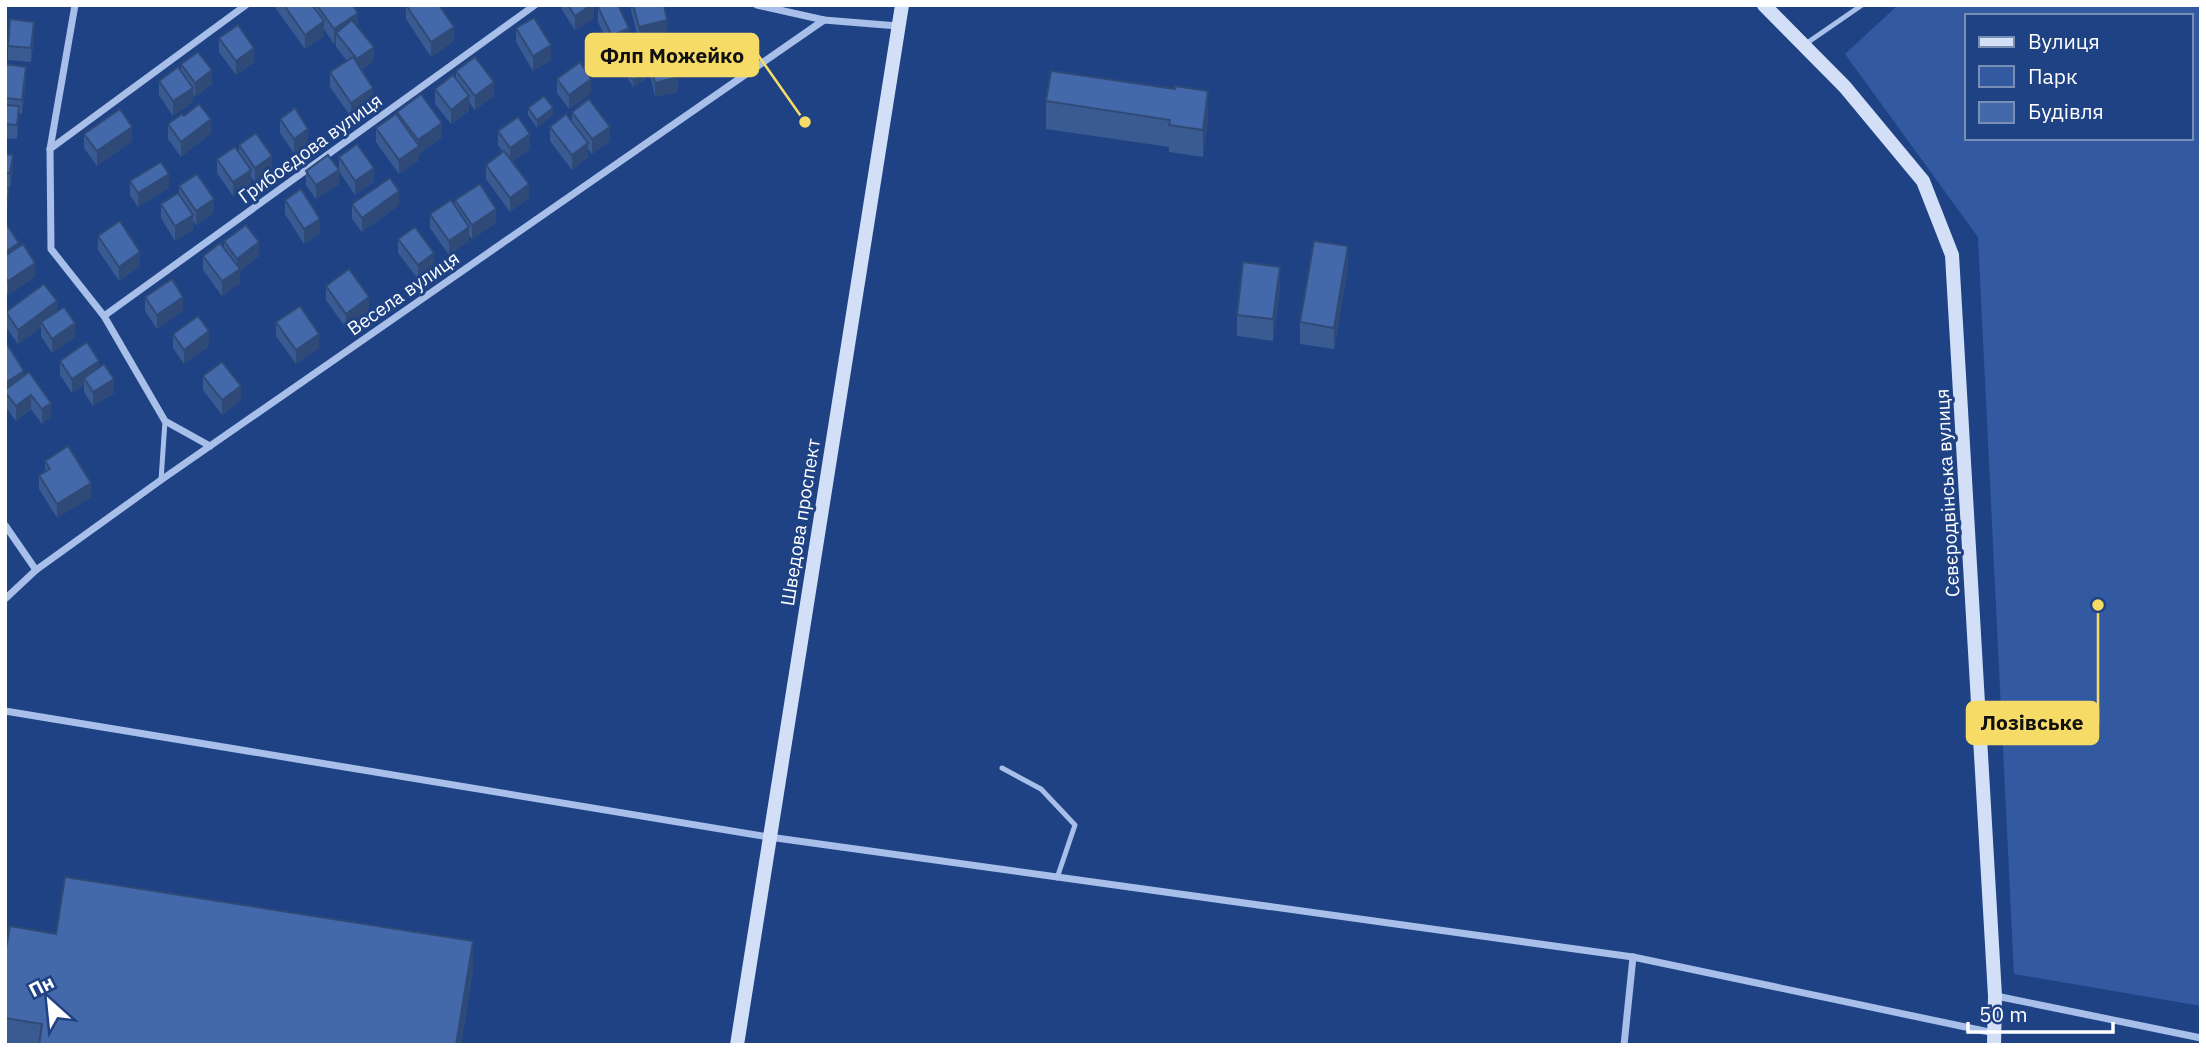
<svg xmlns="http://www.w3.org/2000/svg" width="2206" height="1050" font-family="'IBM Plex Sans',sans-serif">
	<rect width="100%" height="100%" fill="#1f4284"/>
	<path fill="#335aa1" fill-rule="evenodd" d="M1898 5H2201V1006L2014 974 1978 237 1845 54ZM1966 16H2190V138H1966Z"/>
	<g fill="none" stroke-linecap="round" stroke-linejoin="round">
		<g stroke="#a7bfe9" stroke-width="5">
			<path d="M1804 45 1862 5"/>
			<path d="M161 480 165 421"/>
			<path d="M1002 768 1041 789 1075 825 1057 878"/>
		</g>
		<g stroke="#a7bfe9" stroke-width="7">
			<path d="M75 5 50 149 51 249 104 316 165 421 210 446"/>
			<path d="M757 5 824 20 898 26"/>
			<path d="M50 149 246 5"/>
			<path d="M104 316 535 5"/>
			<path d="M5 525 36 570"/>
			<path d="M5 599 36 570 161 480 824 20"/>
			<path d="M5 711 769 837 1633 957 1994 1033"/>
			<path d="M1996 996 2201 1038"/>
			<path d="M1624 1045 1633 957"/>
		</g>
		<g stroke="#d2dff7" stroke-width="14">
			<path d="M1764 5 1845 87 1923 181 1952 255 1995 996 1994 1045"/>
			<path d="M737 1045 902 5"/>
		</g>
	</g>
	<g fill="#3a5a92">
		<path d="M276 5H353L358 27 374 61 361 70 373 102 351 117 330 87V72L347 61 336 47V42L334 44 324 29V36L305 49 276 9Z"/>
		<path d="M406 5 454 41 431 57 406 19Z"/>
		<path d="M562 5H594V18L575 30 562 10Z"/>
		<path d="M631 5H664L667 35 639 41 631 10Z"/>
		<path d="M598 7 629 43 612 51 598 22Z"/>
		<path d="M516 28 551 60 533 71 516 42Z"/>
		<path d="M34 36 31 62 8 60V46Z"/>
		<path d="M219 38 254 62 236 75 219 52Z"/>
		<path d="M621 59 646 79 633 87 621 66Z"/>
		<path d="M650 60 678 92 655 97 650 74Z"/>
		<path d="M5 64 26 81 22 114 19 113 17 139 5 138Z"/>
		<path d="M181 64 212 84 195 97 193 94V102L173 116 159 95V81L181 71Z"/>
		<path d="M456 71 494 96 475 110 469 102V111L451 124 435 104V89L456 80Z"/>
		<path d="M557 79 591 93 569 109 557 93Z"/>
		<path d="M1046 101 1208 119 1203 157 1169 152V147L1046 129Z"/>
		<path d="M528 108 553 115 537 128 528 115Z"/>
		<path d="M397 112 442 137 419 154V160L399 174 376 142V128L397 116Z"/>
		<path d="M572 112 610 141 592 154 588 149V157L572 170 550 141V127L572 121Z"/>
		<path d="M184 116 211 133 181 157 168 139V124Z"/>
		<path d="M280 119 308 143 294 153 280 133Z"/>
		<path d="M498 131 530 149 512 162 529 198 510 212 486 179V165L503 152 498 145Z"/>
		<path d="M84 134 132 141 97 166 84 148Z"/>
		<path d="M239 145 272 170 255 182 251 177V184L233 196 217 173V159L239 152Z"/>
		<path d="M5 154 13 169 10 188 5 187Z"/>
		<path d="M339 157 374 182 355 195 339 171Z"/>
		<path d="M306 171 339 184 316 199 306 185Z"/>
		<path d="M130 181 169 188 138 207 130 195Z"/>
		<path d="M179 186 214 213 196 225 193 221V229L175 241 161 218V204L179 194Z"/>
		<path d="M285 200 320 233 304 244 285 214Z"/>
		<path d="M455 200 496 223 472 239 469 235V241L449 255 430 228V214L455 207Z"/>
		<path d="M352 204 399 205 362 232 352 219Z"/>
		<path d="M5 227 19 247 35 277 8 295 5 291Z"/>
		<path d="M98 236 140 266 119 281 98 250Z"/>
		<path d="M398 239 434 267 418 279 398 253Z"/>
		<path d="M224 241 259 256 240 271V283L222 296 203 270V256L224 247Z"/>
		<path d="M1348 267 1334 349 1300 344V322Z"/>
		<path d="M326 286 369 311 346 328 326 300Z"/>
		<path d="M1280 288 1273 341 1237 336V315Z"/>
		<path d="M145 297 183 311 157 329 145 311Z"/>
		<path d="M57 311 75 337 52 353 41 336V327L18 344 6 327V312Z"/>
		<path d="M276 322 319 348 296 364 276 336Z"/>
		<path d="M173 334 209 346 184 364 173 348Z"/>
		<path d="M5 346 51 417 42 424 31 409 16 421 5 406Z"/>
		<path d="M60 361 99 368 114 393 93 406 84 392V385L72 393 60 375Z"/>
		<path d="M203 376 241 400 222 415 203 390Z"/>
		<path d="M45 461 91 497 57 518 39 489V475L45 472Z"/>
		<path d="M56 934 473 969 461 1045H5V954Z"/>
	</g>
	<g fill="#304a77">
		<path d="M591 5H594V18L575 30V16Z"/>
		<path d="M358 13V27L336 33V42L334 44V29Z"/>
		<path d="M667 20V35L639 41V27Z"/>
		<path d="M324 21V36L305 49V35Z"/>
		<path d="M34 22V36L31 62V48Z"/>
		<path d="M454 27V41L431 57V42Z"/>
		<path d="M629 28V43L612 51V36Z"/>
		<path d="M551 45V60L533 71V56Z"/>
		<path d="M374 47V61L357 73V59Z"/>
		<path d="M254 48V62L236 75V61Z"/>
		<path d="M26 67V81L22 114V100Z"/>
		<path d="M212 70V84L195 97V83Z"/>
		<path d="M646 72V79L633 87V80Z"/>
		<path d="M678 77V92L655 97V83Z"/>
		<path d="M591 79V93L569 109V95Z"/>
		<path d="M494 82V96L475 110V96Z"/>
		<path d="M193 88V102L173 116V101Z"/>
		<path d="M373 88V102L351 117V103Z"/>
		<path d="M1208 91V119L1203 157V130Z"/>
		<path d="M469 96V111L451 124V110Z"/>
		<path d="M553 108V115L537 128V120Z"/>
		<path d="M211 119V133L181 157V142Z"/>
		<path d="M442 123V137L419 154V160L399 174V160L418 147V140Z"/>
		<path d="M132 127V141L97 166V151Z"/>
		<path d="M610 127V141L592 154V139Z"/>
		<path d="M308 129V143L294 153V139Z"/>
		<path d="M530 134V149L510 163V148Z"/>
		<path d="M588 143V157L572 170V155Z"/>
		<path d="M13 155V169L10 188V173Z"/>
		<path d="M272 156V170L255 182V168Z"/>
		<path d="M374 168V182L355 195V181Z"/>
		<path d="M251 170V184L233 196V182Z"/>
		<path d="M339 170V184L316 199V185Z"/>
		<path d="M169 174V188L138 207V193Z"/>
		<path d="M529 184V198L510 212V198Z"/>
		<path d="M399 191V205L362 232V218Z"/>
		<path d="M214 199V213L196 225V211Z"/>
		<path d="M496 209V223L472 239V225Z"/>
		<path d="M193 215V229L175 241V226Z"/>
		<path d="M320 219V233L304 244V229Z"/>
		<path d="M469 227V241L449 255V241Z"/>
		<path d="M259 242V256L240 271V283L222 296V281L237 271V259Z"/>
		<path d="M19 243V257L5 267V252Z"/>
		<path d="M1348 246V267L1334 349V328Z"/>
		<path d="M140 252V266L119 281V267Z"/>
		<path d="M434 253V267L418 279V265Z"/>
		<path d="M35 263V277L8 295V281Z"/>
		<path d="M1280 267V288L1273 341V319Z"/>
		<path d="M183 297V311L157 329V315Z"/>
		<path d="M369 297V311L346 328V314Z"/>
		<path d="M57 301V315L41 322V327L18 344V330Z"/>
		<path d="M75 323V337L52 353V339Z"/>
		<path d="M209 331V346L184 364V350Z"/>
		<path d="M319 334V348L296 364V350Z"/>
		<path d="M99 361V375L84 378V385L72 393V379Z"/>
		<path d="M24 371V385L5 392V383Z"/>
		<path d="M114 379V393L93 406V392Z"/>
		<path d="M241 386V400L222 415V400Z"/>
		<path d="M31 395V409L16 421V406Z"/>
		<path d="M51 403V417L42 424V409Z"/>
		<path d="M91 483V497L57 518V504Z"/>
		<path d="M473 941V969L461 1045H456Z"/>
	</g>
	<g fill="#4469aa" stroke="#304a77" stroke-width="2">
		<path d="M284 5H312L324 21 305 35Z"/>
		<path d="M317 5H353L358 13 334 29Z"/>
		<path d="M406 5H439L454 27 431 42Z"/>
		<path d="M568 5H591L575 16Z"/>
		<path d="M603 5H618L629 28 612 36 598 7Z"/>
		<path d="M633 5H664L667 20 639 27Z"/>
		<path d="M534 18 551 45 533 56 516 28Z"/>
		<path d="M10 19 34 22 31 48 8 46Z"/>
		<path d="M352 20 374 47 357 59 336 33Z"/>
		<path d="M238 25 254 48 236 61 219 38Z"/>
		<path d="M635 51 646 72 633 80 621 59Z"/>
		<path d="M198 52 212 70 195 83 181 64Z"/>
		<path d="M673 55 678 77 655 83 650 60Z"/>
		<path d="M353 57 373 88 351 103 330 72Z"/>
		<path d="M475 57 494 82 475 96 456 71Z"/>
		<path d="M580 62 591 79 569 95 557 79Z"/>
		<path d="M5 64 26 67 22 100 5 98Z"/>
		<path d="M178 67 193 88 173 101 159 81Z"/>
		<path d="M1051 71 1175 89V86L1208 91 1203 130 1169 125 1170 120 1046 101Z"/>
		<path d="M453 75 469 96 451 110 435 89Z"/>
		<path d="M421 94 442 123 418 140 397 112Z"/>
		<path d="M544 96 553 108 537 120 528 108Z"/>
		<path d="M589 99 610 127 592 139 572 112Z"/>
		<path d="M199 104 211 119 181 142 168 124 182 114 184 116Z"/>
		<path d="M5 105 19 106 17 125 5 124Z"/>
		<path d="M295 108 308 129 294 139 280 119Z"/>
		<path d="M120 109 132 127 97 151 84 134Z"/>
		<path d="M396 114 419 146 399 160 376 128Z"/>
		<path d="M566 114 588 143 572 155 550 127Z"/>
		<path d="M518 117 530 134 510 148 498 131Z"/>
		<path d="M256 133 272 156 255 168 239 145Z"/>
		<path d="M357 144 374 168 355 181 339 157Z"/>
		<path d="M235 147 251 170 233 182 217 159Z"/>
		<path d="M504 151 529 184 510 198 486 165Z"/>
		<path d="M5 154 13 155 10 173H5Z"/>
		<path d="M328 155 339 170 316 185 306 171Z"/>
		<path d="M161 162 169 174 138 193 130 181Z"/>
		<path d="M197 174 214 199 196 211 179 186Z"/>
		<path d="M390 178 399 191 362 218 352 204Z"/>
		<path d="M480 184 496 209 472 225 455 200Z"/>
		<path d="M5 188H9L7 206H5Z"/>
		<path d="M301 189 320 219 304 229 285 200Z"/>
		<path d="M178 193 193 215 175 226 161 204Z"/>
		<path d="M451 200 469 227 449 241 430 214Z"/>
		<path d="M120 221 140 252 119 267 98 236Z"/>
		<path d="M7 225 19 243 5 252V227Z"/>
		<path d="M246 225 259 242 237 259 224 241Z"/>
		<path d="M415 227 434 253 418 265 398 239Z"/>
		<path d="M1314 241 1348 246 1334 328 1300 322Z"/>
		<path d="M220 243 240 269 222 281 203 256Z"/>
		<path d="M23 244 35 263 8 281 5 277V256Z"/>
		<path d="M1243 262 1280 267 1273 319 1237 315Z"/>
		<path d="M349 269 369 297 346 314 326 286Z"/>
		<path d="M172 279 183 297 157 315 145 297Z"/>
		<path d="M44 284 57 301 18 330 6 312Z"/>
		<path d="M300 306 319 334 296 350 276 322Z"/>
		<path d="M64 307 75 323 52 339 41 322Z"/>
		<path d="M198 316 209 331 184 350 173 334Z"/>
		<path d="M87 342 99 361 72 379 60 361Z"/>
		<path d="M7 344 24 371 5 383V346Z"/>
		<path d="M222 362 241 386 222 400 203 376Z"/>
		<path d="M104 364 114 379 93 392 84 378Z"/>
		<path d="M29 372 51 403 42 409 31 395 16 406 5 392V390Z"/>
		<path d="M68 446 91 483 57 504 39 475 50 469 45 461Z"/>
		<path d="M65 877 473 941 456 1045H39L42 1024 5 1018V954L10 926 56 934Z"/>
	</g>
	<g text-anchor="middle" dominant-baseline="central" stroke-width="6" stroke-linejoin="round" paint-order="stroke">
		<g font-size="19" fill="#fff" stroke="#1f4284">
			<text transform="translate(310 148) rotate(-36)">Грибоєдова вулиця</text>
			<text transform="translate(403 293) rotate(-35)">Весела вулиця</text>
			<text transform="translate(1947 493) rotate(-93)">Сєвєродвінська вулиця</text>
			<text transform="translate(800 522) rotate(-81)">Шведова проспект</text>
		</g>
	</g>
	<path fill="none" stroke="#f7db67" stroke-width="2.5" d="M805 122L758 55M2098 605L2098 723"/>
	<g fill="#f7db67" stroke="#1f4284" stroke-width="2.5">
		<circle cx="805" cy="122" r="7"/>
		<circle cx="2098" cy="605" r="7"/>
	</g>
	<g fill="#f7db67" stroke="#f7db67" stroke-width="2.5">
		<rect x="586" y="34" width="172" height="42" rx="7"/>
		<rect x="1967" y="702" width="131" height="42" rx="7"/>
	</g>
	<g font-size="21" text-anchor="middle" font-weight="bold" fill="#111">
		<text x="672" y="63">Флп Можейко</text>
		<text x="2032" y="730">Лозівське</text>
	</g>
	<rect width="2206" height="1050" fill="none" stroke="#ffffff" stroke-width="14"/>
	<rect x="1965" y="14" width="228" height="126" fill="#1f4284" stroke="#798eb5" stroke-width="2"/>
	<rect x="1979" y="37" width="35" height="10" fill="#d2dff7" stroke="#798eb5" stroke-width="2"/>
	<text x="2028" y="49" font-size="21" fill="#ffffff">Вулиця</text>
	<rect x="1979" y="66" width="35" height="21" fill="#335aa1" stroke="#798eb5" stroke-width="2"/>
	<text x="2028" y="84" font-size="21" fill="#ffffff">Парк</text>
	<rect x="1979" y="102" width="35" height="21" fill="#4469aa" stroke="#798eb5" stroke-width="2"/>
	<text x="2028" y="119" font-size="21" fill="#ffffff">Будівля</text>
	<g transform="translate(49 1001) rotate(333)" stroke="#1f4284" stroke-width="5" paint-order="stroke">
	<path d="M0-5L12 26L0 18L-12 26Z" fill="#ffffff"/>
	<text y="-10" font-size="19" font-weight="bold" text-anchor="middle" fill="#ffffff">Пн</text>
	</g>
	<path d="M1968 1022v10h145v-10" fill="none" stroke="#ffffff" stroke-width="3.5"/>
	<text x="1979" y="1022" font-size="21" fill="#ffffff" stroke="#1f4284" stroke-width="5" paint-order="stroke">50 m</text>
</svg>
